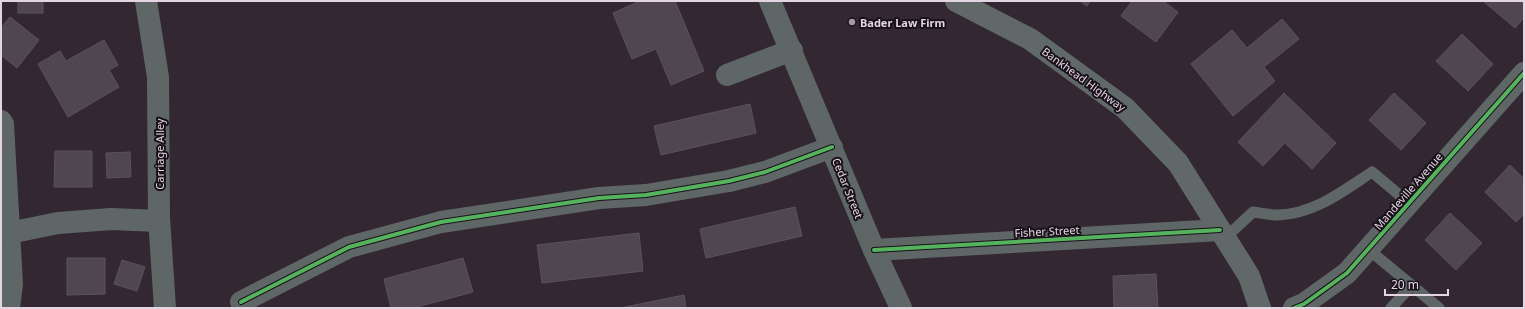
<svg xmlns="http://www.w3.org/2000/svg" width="1525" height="309" font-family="'Noto Sans',sans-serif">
	<rect width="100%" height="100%" fill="#332832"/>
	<g fill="#50464f" stroke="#5b525a">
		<rect x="18" y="1" width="25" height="12"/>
		<path d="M640 1H675L704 71 671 85 656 49 632 59 613 13Z"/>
		<path d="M1080 1H1090L1087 6Z"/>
		<path d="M1132 1H1163L1178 12 1156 42 1121 16Z"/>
		<path d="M1483 1H1524V18L1515 28Z"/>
		<path d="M10 17 39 40 17 68 1 55V28Z"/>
		<path d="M1282 19 1299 39 1264 67 1275 81 1233 116 1191 64 1232 30 1247 48Z"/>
		<path d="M1462 34 1493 64 1468 91 1436 61Z"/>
		<path d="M104 40 118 65 109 70 119 87 68 117 38 64 60 51 66 61Z"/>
		<path d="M1284 93 1336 143 1312 169 1285 143 1263 166 1238 142Z"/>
		<path d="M1394 93 1426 123 1401 150 1369 120Z"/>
		<path d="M750 104 756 133 661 155 654 126Z"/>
		<path d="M55 151H92V187H54Z"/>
		<path d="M130 152 131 177 107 178 106 153Z"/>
		<path d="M1510 165 1524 179V214L1516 222 1485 192Z"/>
		<path d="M795 207 802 236 706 258 700 229Z"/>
		<path d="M1450 213 1482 243 1456 270 1425 240Z"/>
		<path d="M639 233 643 271 542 283 537 245Z"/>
		<path d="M67 258H105V294L67 295Z"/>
		<path d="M463 258 473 292 413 308H391L384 279Z"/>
		<path d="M122 260 145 267 137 291 114 284Z"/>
		<path d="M1156 274 1158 308H1114L1113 276Z"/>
		<path d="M684 295 686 308H620Z"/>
	</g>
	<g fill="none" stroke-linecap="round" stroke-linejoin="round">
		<g stroke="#5e6765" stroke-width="11">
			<path d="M1225 238 1253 212C1261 213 1270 215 1278 215 1314 214 1343 191 1372 172L1409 203"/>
			<path d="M1368 249 1439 308"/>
			<path d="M1391 308 1412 285"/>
		</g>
		<g stroke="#5e6765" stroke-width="22">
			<path d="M146 1 158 77 159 218 165 308"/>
			<path d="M727 75 792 50"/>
			<path d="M1 121 3 124 12 284 9 308"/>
			<path d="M9 233 58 223 111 219 159 221"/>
			<path d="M874 250 1220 230"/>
			<path d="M241 302 349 247 441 222 599 198 646 195 729 181 765 172 832 147"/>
			<path d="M1294 308 1304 304 1347 273 1524 73"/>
		</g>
		<path stroke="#5e6765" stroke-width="22" d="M770 1 874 250 901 308"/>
		<path stroke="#616968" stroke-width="22" d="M956 1 1030 39 1125 108 1178 163 1249 276 1260 308"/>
		<defs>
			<g id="cycleway">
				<path d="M874 250 1220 230"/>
				<path d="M241 302 349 247 441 222 599 198 646 195 729 181 765 172 832 147"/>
				<path d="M1294 308 1304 304 1347 273 1524 73"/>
			</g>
		</defs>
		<use href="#cycleway" stroke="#191119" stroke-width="6"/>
		<use href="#cycleway" stroke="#56b35d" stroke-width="4"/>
	</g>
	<circle fill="#a599a4" stroke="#191119" stroke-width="1.5" cx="852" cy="22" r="4"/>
	<g text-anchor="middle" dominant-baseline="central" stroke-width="4" stroke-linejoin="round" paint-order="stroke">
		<g font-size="11" font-weight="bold" fill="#e3d6e2" stroke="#191119" text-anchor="start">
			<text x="860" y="22">Bader Law Firm</text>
		</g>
		<g font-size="11" fill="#e3d6e2" stroke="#191119">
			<text transform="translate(1084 79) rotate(36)">Bankhead Highway</text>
			<text transform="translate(159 154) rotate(-90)">Carriage Alley</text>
			<text transform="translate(848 188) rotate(68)">Cedar Street</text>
			<text transform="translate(1408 191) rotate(-49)">Mandeville Avenue</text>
			<text transform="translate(1047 231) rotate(-3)">Fisher Street</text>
		</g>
	</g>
	<rect width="1525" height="309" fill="none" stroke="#e3d6e2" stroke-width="4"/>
	<path d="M1385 289v6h63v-6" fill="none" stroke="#e3d6e2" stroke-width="2"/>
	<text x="1391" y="289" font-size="12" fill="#e3d6e2" stroke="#191119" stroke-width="3" paint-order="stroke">20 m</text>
</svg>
